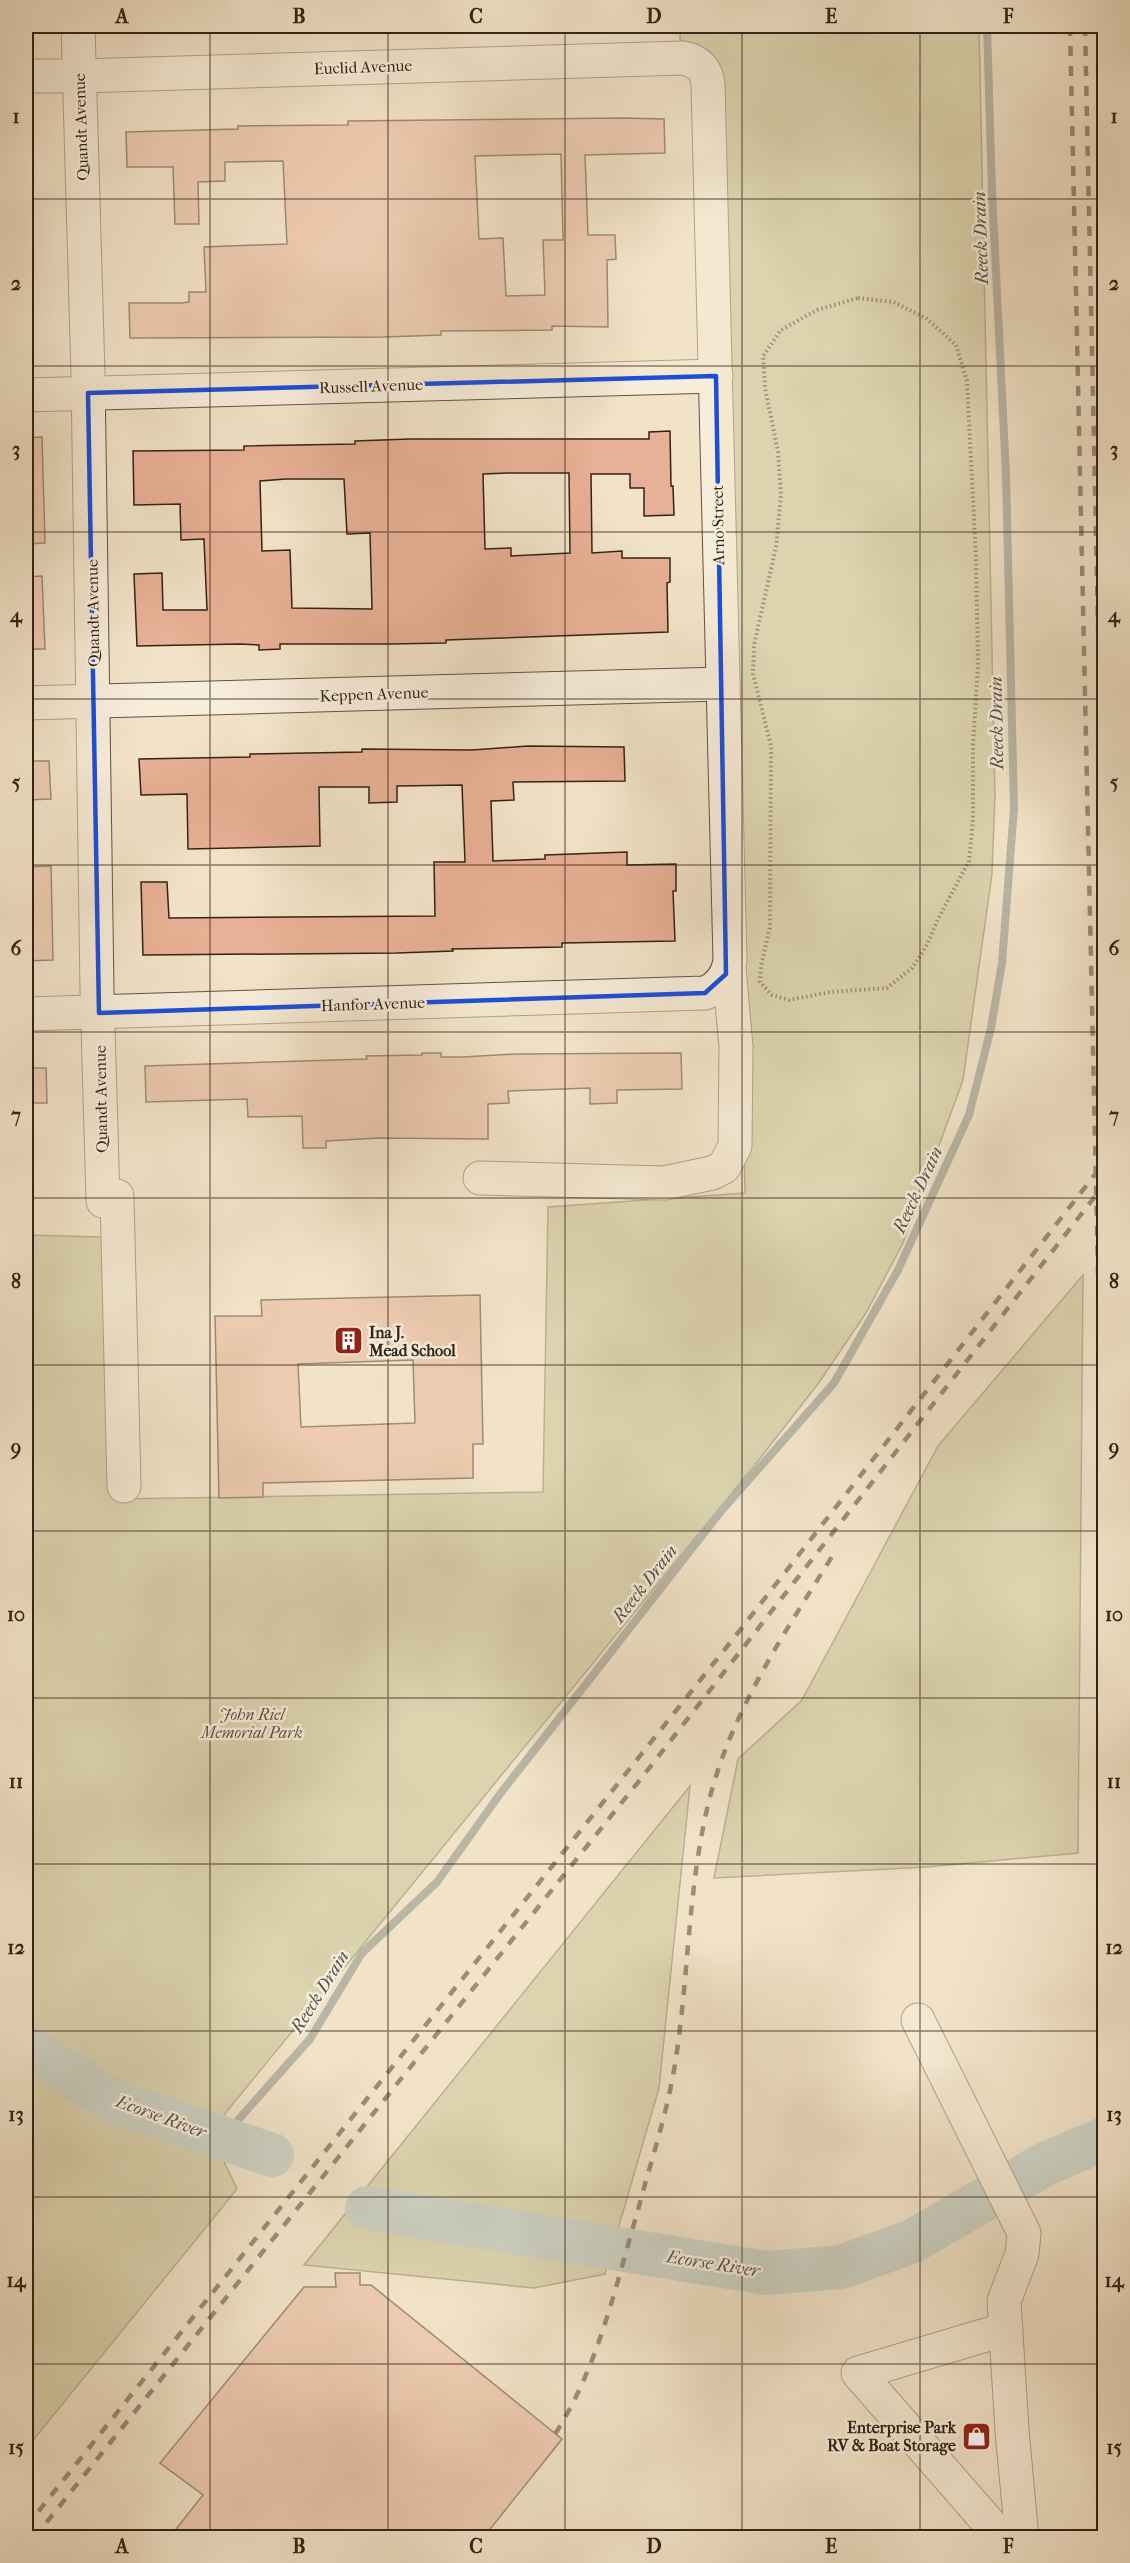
<svg xmlns="http://www.w3.org/2000/svg" width="1130" height="2563" font-family="'IM FELL French Canon',serif">
	<rect width="100%" height="100%" fill="#f2e3c8"/>
	<filter id="stains"><feTurbulence type="fractalNoise" baseFrequency=".00333" numOctaves="4"/><feColorMatrix values="0 0 0 0 .2 0 0 0 0 .09 0 0 0 0 .02 0 0 0 .5 -.17"/></filter>
	<radialGradient id="worn" r=".72"><stop offset=".6" stop-color="#630" stop-opacity="0"/><stop offset="1" stop-color="#630" stop-opacity=".3"/></radialGradient>
	<g fill="#c2c190" stroke="#7a7254" stroke-width="1.5">
		<path d="M680 26H979L995 795 992 874 963 1080 903 1243 866 1313 818 1384 754 1466 210 2132 237 2189 26 2449V1235L102 1237 115 1499 543 1492 548 1207 745 1193 723 82 680 43Z"/>
		<path d="M1083 1275 1078 1853 927 1867 714 1878 738 1759 802 1700 938 1446Z"/>
		<path d="M690 1786 659 2088 605 2274 534 2288 304 2265Z"/>
	</g>
	<g fill="none" stroke-linecap="round" stroke-linejoin="round">
		<path stroke="#747e7c" stroke-width="8" d="M223 2137 310 2039 362 1953 437 1882 500 1794 722 1510 834 1383 898 1270 969 1115 991 1028 1002 963 1014 808 1006 474 992 192 987 26"/>
		<g stroke="#9fbcbf" stroke-width="44">
			<path d="M26 2046 113 2101 272 2155"/>
			<path d="M367 2208 766 2273 841 2267 913 2241 1045 2164 1104 2139"/>
		</g>
	</g>
	<g fill="#e8b096" stroke="#332218" stroke-width="1.5" fill-rule="evenodd">
		<path d="M623 118 664 119 665 153 585 155 588 235H615L616 259 607 260 608 327 552 326V330L441 331V335L385 337 130 338 129 303H181L189 302V292H206L204 247 287 244 283 161 225 162V181L198 182 199 224H175L173 167H127L126 132 238 129V126L348 125V121ZM561 154 563 240H543L545 295 506 296 503 238 479 239 475 156Z"/>
		<path d="M670 431 671 486H673L674 515 644 516V488H630V474H591L592 553 622 551V558H670V582L667 583 668 632 446 640V643L390 644H280V649L259 650V645L240 644 137 646 134 574 162 573 163 610H207L204 539 181 540 180 504 134 505 133 451 244 450V446L355 444V441L410 439H649V432ZM508 473H569L570 553 511 556V548L485 549 483 474ZM286 479H344L347 534 370 533 372 609 292 608 290 550 262 551 260 481Z"/>
		<path d="M42 437 45 543 26 544V438Z"/>
		<path d="M42 576 45 649H26V577Z"/>
		<path d="M528 746 624 747 625 781 513 782 514 800 491 801 493 861 545 859V855L627 852V865L676 864V891H673L675 941 562 943V947L452 949 453 951 397 953 143 955 141 882H167L169 918 435 916 434 862H465L462 785 397 786V802L369 803V787H319L320 846 188 849 187 794 141 795 139 759 250 757V754L362 752V749L472 750Z"/>
		<path d="M26 761H49L51 799 26 800Z"/>
		<path d="M51 866 53 960 26 961V867Z"/>
		<path d="M422 1053H441V1057H463L516 1054 681 1053 682 1089 617 1090V1103L590 1104V1088L508 1091 509 1103 488 1104V1139L379 1138 326 1141V1148H303L302 1116 248 1117 247 1099 146 1102 145 1066 367 1059 366 1056 422 1055Z"/>
		<path d="M26 1068H46L47 1103H26Z"/>
		<path d="M480 1295 483 1444H473V1478L263 1483V1497L219 1498 215 1316H262L261 1300ZM413 1360 415 1423 301 1427 298 1364Z"/>
		<path d="M335 2273H360V2285H371L562 2439 483 2538H169L203 2495 160 2463 304 2287H336Z"/>
	</g>
	<g fill="none" stroke-linecap="round" stroke-linejoin="round">
		<defs>
			<g id="minor">
				<path d="M78 26 88 375 97 991 103 1201"/>
				<path d="M26 76H79L683 58C698 61 707 69 708 85L730 960C728 976 720 987 705 993L26 1014"/>
				<path d="M26 395 716 376"/>
				<path d="M26 703 722 684"/>
				<path d="M480 1178 664 1183 712 1173 724 1167 735 1146 736 1047 729 968"/>
				<path d="M117 1196 124 1486"/>
				<path d="M918 2020 1024 2233 1022 2254 1004 2301 1012 2431 1022 2538"/>
				<path d="M1002 2538 858 2373 1006 2329"/>
			</g>
		</defs>
		<use href="#minor" stroke="#635244" stroke-width="35"/>
		<path stroke="#332218" stroke-width="4" stroke-dasharray="1.5 3" stroke-linecap="butt" d="M858 298 893 302 926 318 956 345 967 381 976 558 978 664 973 745V819L969 861 938 919 927 945 912 968 887 988 830 992 789 1000 772 995 760 982 761 966 770 927 771 746 753 674 754 645 776 547 781 495 778 452 765 388 763 356 781 330 817 310Z"/>
		<use href="#minor" stroke="#f7eddb" stroke-width="33"/>
		<g stroke="#332218" stroke-width="4.5" stroke-dasharray="10 10" stroke-linecap="butt">
			<path d="M1070 26 1104 1540"/>
			<path d="M1085 26 1104 903"/>
			<path d="M555 2434C598 2368 616 2285 638 2210 650 2164 666 2117 674 2070 689 1982 687 1892 708 1805 730 1713 784 1634 833 1555"/>
			<path d="M26 2527 737 1634 1104 1163"/>
			<path d="M34 2538 643 1776 1104 1185"/>
		</g>
	</g>
	<path d="M0 0H1130V2563H0ZM716 376 726 974 705 993 99 1013 88 393Z" fill="#f2e3c8" fill-opacity=".55" fill-rule="evenodd"/>
	<path fill="none" stroke="#1d4ed8" stroke-width="4.5" stroke-linejoin="round" d="M716 376 726 974 705 993 99 1013 88 393Z"/>
	<path fill="none" stroke="#332218" stroke-width="1.5" stroke-opacity="0.55" d="M210 26V2538M388 26V2538M565 26V2538M742 26V2538M920 26V2538M26 199H1104M26 366H1104M26 532H1104M26 699H1104M26 865H1104M26 1032H1104M26 1198H1104M26 1365H1104M26 1531H1104M26 1698H1104M26 1864H1104M26 2031H1104M26 2197H1104M26 2364H1104"/>
	<defs>
		<symbol id="building-square" viewBox="-11 -11 22 22"><rect x="-9" y="-9" width="18" height="18" rx="4" fill="#8f2418" stroke="#f7eddb"/><path d="M-4-6H4V6H1V3H-1V6H-4ZM-2.5-4.3h1.7v1.8h-1.7ZM.8-4.3h1.7v1.8H.8ZM-2.5-1h1.7V.8h-1.7ZM.8-1h1.7V.8H.8Z" fill="#fff"/></symbol>
		<symbol id="shop-square" viewBox="-11 -11 22 22"><rect x="-9" y="-9" width="18" height="18" rx="4" fill="#8f2418" stroke="#f7eddb"/><path d="M-5-2.5h2.3a2.7 3.5 0 0 1 5.4 0H5L5.5 6h-11ZM-1.5-2.5h3a1.5 2.3 0 0 0-3 0Z" fill="#fff"/></symbol>
	</defs>
	<g fill-rule="evenodd">
		<use href="#building-square" x="332" y="1324" width="33" height="33"/>
		<use href="#shop-square" x="960" y="2420" width="33" height="33"/>
	</g>
	<g text-anchor="middle" dominant-baseline="central" stroke-width="5" stroke-linejoin="round" paint-order="stroke">
		<g font-size="16" fill="#332218" stroke="#f7eddb">
			<text transform="translate(363 67) rotate(-2)">Euclid Avenue</text>
			<text transform="translate(81 127) rotate(-92)">Quandt Avenue</text>
			<text transform="translate(371 386) rotate(-2)">Russell Avenue</text>
			<text transform="translate(718 525) rotate(-91)">Arno Street</text>
			<text transform="translate(93 613) rotate(-91)">Quandt Avenue</text>
			<text transform="translate(374 694) rotate(-2)">Keppen Avenue</text>
			<text transform="translate(373 1004) rotate(-2)">Hanfor Avenue</text>
			<text transform="translate(101 1099) rotate(-91)">Quandt Avenue</text>
		</g>
		<g font-size="16" font-weight="bold" fill="#332218" stroke="#f7eddb" text-anchor="start">
			<text x="369" y="1332">Ina J.<tspan x="369" dy="18">Mead School</tspan></text>
			<text x="956" y="2427" text-anchor="end">Enterprise Park<tspan x="956" dy="18">RV &amp; Boat Storage</tspan></text>
		</g>
		<g font-size="16" font-style="italic" fill="#5e523c" stroke="#f7eddb">
			<text x="252" y="1714">John Riel<tspan x="252" dy="18">Memorial Park</tspan></text>
		</g>
		<g font-size="18" font-style="italic" fill="#53504a" stroke="#f7eddb">
			<text transform="translate(981 238) rotate(-92)">Reeck Drain</text>
			<text transform="translate(997 723) rotate(-91)">Reeck Drain</text>
			<text transform="translate(918 1190) rotate(-65)">Reeck Drain</text>
			<text transform="translate(645 1584) rotate(-52)">Reeck Drain</text>
			<text transform="translate(320 1992) rotate(-58)">Reeck Drain</text>
			<text transform="translate(161 2117) rotate(20)">Ecorse River</text>
			<text transform="translate(713 2264) rotate(9)">Ecorse River</text>
		</g>
	</g>
	<rect width="1130" height="2563" fill="none" stroke="#f2e3c8" stroke-width="66"/>
	<rect x="33" y="33" width="1064" height="2497" fill="none" stroke="#332218" stroke-width="2"/>
	<g font-size="20" text-anchor="middle" font-weight="bold" fill="#332218">
		<text x="122" y="23">A</text>
		<text x="299" y="23">B</text>
		<text x="476" y="23">C</text>
		<text x="654" y="23">D</text>
		<text x="831" y="23">E</text>
		<text x="1008" y="23">F</text>
		<text x="16" y="123">1</text>
		<text x="1114" y="123">1</text>
		<text x="16" y="290">2</text>
		<text x="1114" y="290">2</text>
		<text x="16" y="456">3</text>
		<text x="1114" y="456">3</text>
		<text x="16" y="622">4</text>
		<text x="1114" y="622">4</text>
		<text x="16" y="789">5</text>
		<text x="1114" y="789">5</text>
		<text x="16" y="955">6</text>
		<text x="1114" y="955">6</text>
		<text x="16" y="1122">7</text>
		<text x="1114" y="1122">7</text>
		<text x="16" y="1288">8</text>
		<text x="1114" y="1288">8</text>
		<text x="16" y="1455">9</text>
		<text x="1114" y="1455">9</text>
		<text x="16" y="1621">10</text>
		<text x="1114" y="1621">10</text>
		<text x="16" y="1788">11</text>
		<text x="1114" y="1788">11</text>
		<text x="16" y="1954">12</text>
		<text x="1114" y="1954">12</text>
		<text x="16" y="2121">13</text>
		<text x="1114" y="2121">13</text>
		<text x="16" y="2287">14</text>
		<text x="1114" y="2287">14</text>
		<text x="16" y="2454">15</text>
		<text x="1114" y="2454">15</text>
		<text x="122" y="2553">A</text>
		<text x="299" y="2553">B</text>
		<text x="476" y="2553">C</text>
		<text x="654" y="2553">D</text>
		<text x="831" y="2553">E</text>
		<text x="1008" y="2553">F</text>
	</g>
	<rect width="100%" height="100%" filter="url(#stains)"/>
	<rect width="100%" height="100%" fill="url(#worn)"/>
</svg>
